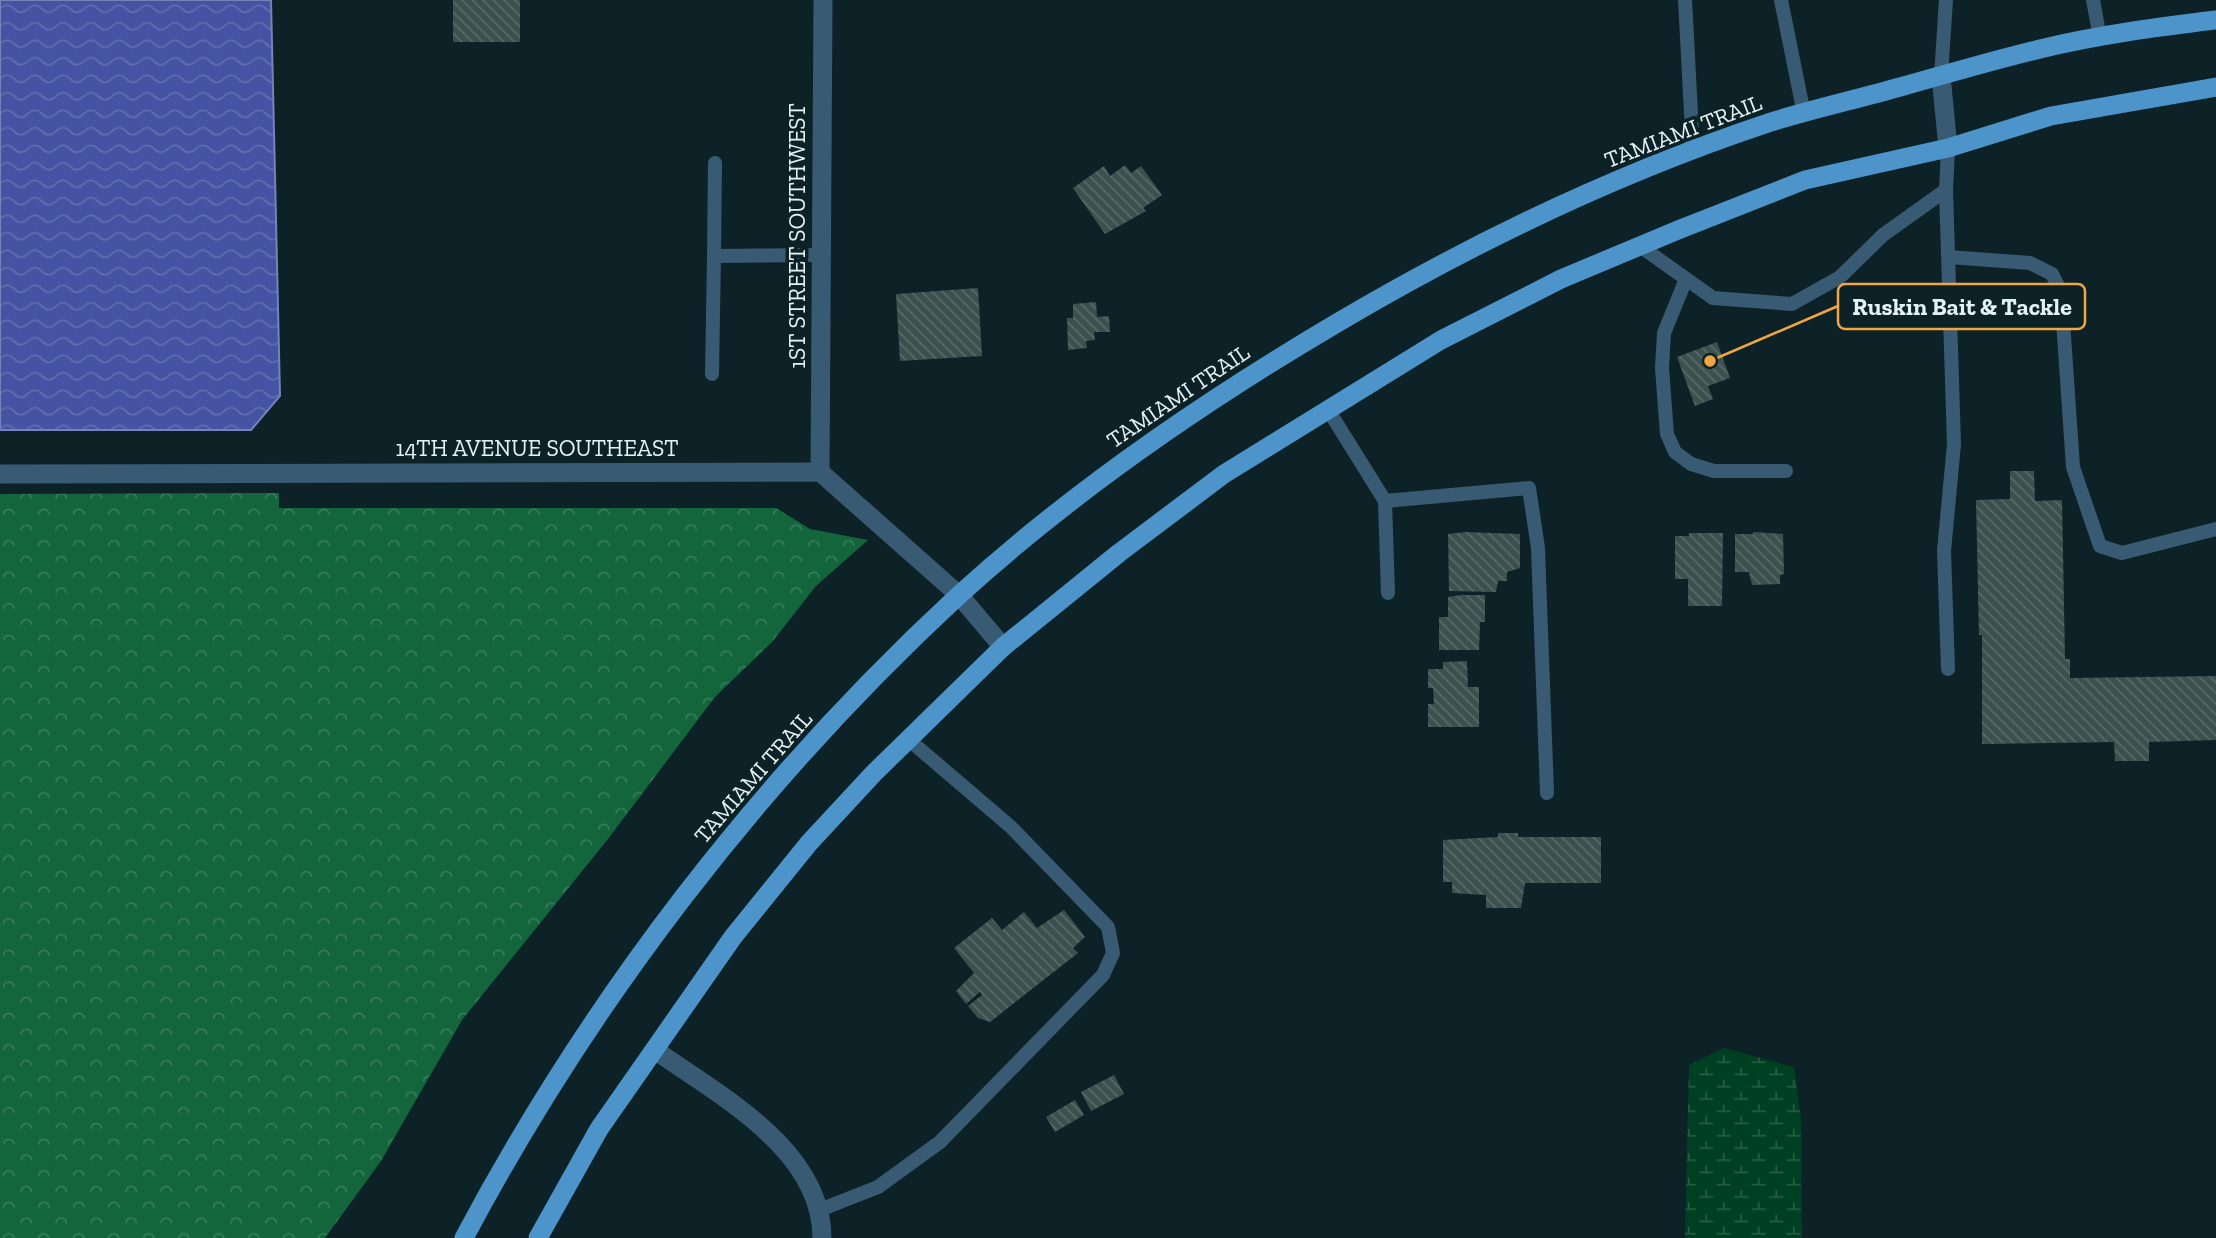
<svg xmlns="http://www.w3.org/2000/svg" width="2216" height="1238" font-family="'Zilla Slab',serif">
	<defs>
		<pattern id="forest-crowns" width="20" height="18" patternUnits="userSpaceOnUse" patternTransform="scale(1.75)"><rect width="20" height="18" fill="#13653c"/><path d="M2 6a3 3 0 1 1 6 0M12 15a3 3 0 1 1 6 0" fill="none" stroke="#357c59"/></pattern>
		<pattern id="wetland-marsh" width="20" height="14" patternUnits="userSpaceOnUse" patternTransform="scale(1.75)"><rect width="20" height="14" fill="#004022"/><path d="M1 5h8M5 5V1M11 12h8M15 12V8" fill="none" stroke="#255c43"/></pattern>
		<pattern id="water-waves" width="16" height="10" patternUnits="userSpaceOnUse" patternTransform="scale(1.75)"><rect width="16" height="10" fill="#4454a2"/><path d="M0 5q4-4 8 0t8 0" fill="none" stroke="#5f6db0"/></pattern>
		<pattern id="building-back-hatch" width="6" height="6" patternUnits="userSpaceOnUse" patternTransform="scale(1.75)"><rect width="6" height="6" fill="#3c514e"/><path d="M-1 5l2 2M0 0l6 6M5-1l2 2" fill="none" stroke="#586a68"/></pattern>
	</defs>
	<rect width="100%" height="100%" fill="#0d2226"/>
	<path fill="url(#forest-crowns)" d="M279 493V508H776L810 529 868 540 816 586 772 642 715 697 608 839 462 1020 381 1161 325 1238H0V494Z"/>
	<path fill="url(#wetland-marsh)" d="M1724 1048 1794 1067 1801 1118 1802 1238H1685L1689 1065Z"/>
	<path fill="url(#water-waves)" stroke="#7483bb" stroke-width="2" d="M0 0H271L280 396 251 430H0Z"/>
	<g fill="url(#building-back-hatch)">
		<rect x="453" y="0" width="67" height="42"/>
		<path d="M1125 165 1131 173 1141 166 1162 195 1143 208 1146 211 1105 234 1073 188 1104 166 1110 176Z"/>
		<path d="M978 288 982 356 900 361 896 294Z"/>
		<path d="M1096 302 1097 317 1109 316 1110 332H1094L1095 340 1086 341 1087 348 1068 350 1067 318H1073V304Z"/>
		<path d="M1717 342 1730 378 1708 386 1713 399 1695 406 1677 357Z"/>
		<path d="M2010 471H2034L2035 501 2062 500 2065 659H2070V678L2216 676V740L2149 742V761H2115L2114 742 1982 744V635H1979L1976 500 2010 499Z"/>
		<path d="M1465 532 1520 534V568L1507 572V581H1498L1496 592 1449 591 1448 534Z"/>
		<path d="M1753 532 1783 534 1784 574 1780 575V584L1752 585 1749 572H1735V534H1753Z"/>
		<path d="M1689 533H1723L1722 606H1688V579H1675V536H1689Z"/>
		<path d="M1461 595H1485V622H1480L1479 650H1439V617H1448V597Z"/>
		<path d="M1467 661 1468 687H1479V727H1428V704H1434L1433 688H1428V669H1443V662Z"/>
		<path d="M1498 833H1518V837H1601V883H1525L1521 908H1486V895L1452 893V882H1443V840L1498 837Z"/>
		<path d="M1064 910 1085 937 1073 948 1078 953 990 1022 978 1018 968 1006 982 995 980 992 966 1004 956 991 974 973 954 948 992 918 1002 930 1024 912 1037 928Z"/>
		<path d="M1114 1075 1124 1094 1091 1111 1081 1092Z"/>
		<path d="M1075 1100 1084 1115 1055 1132 1046 1117Z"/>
	</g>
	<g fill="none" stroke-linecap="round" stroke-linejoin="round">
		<g stroke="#395a73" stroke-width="14">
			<path d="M1685 0 1693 151"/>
			<path d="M1781 0 1804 114"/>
			<path d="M2093 0 2100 38"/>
			<path d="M1941 76 1946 0"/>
			<path d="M1948 148 1946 190 1954 444 1944 551 1948 669"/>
			<path d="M1640 246 1713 298 1792 304 1840 277 1883 235 1946 190"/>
			<path d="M714 256 715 163"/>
			<path d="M1949 257 2030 263 2052 274 2061 292 2073 467 2100 546 2122 553 2216 529"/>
			<path d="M1686 279 1664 333 1662 368 1667 434 1675 452 1691 464 1714 471H1786"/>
			<path d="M712 374 714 256 821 255"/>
			<path d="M1327 408 1385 501 1529 488 1538 548 1547 793"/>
			<path d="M1385 501 1388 593"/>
			<path d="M817 1211 878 1187 940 1142 1103 975 1113 953 1108 927 1011 827 908 739"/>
		</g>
		<g stroke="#395a73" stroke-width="19">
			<path d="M1941 76 1948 148"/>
			<path d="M655 1050C718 1095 822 1149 822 1238"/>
		</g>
		<g stroke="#395a73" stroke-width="19">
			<path d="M820 472 823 0"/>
			<path d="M0 474 820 472 959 595 1003 647"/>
		</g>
		<g stroke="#4c94c9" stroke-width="19">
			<path d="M464 1238C591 999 759 780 958 596 1073 491 1203 402 1337 323 1474 242 1620 172 1771 122 1813 109 1858 99 1900 87 1947 74 1993 60 2040 49 2097 35 2158 27 2216 20"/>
			<path d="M538 1238 599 1129 733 937 809 843 874 773 1003 647 1119 553 1224 474 1441 340 1561 279 1678 230 1805 180 1948 148 2051 116 2216 87"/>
		</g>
	</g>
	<g text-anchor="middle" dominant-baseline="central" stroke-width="7" stroke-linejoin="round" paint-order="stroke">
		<g font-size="23" fill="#e5f2f5" stroke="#0d2226">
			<text transform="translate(1683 131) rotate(-21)">TAMIAMI TRAIL</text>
			<text transform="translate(797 236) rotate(-90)">1ST STREET SOUTHWEST</text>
			<text transform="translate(1178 396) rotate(-34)">TAMIAMI TRAIL</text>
			<text x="537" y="448">14TH AVENUE SOUTHEAST</text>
			<text transform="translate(753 777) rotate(-49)">TAMIAMI TRAIL</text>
		</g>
	</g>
	<path fill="none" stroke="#f3a542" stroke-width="2.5" d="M1710 361L1838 306"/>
	<circle fill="#f3a542" stroke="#0d2226" stroke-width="2.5" cx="1710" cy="361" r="7"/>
	<rect fill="#0d2226" stroke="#f3a542" stroke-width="2.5" x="1838" y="284" width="247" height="45" rx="7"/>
	<g font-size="24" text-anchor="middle" font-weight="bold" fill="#e5f2f5">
		<text x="1962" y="315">Ruskin Bait &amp; Tackle</text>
	</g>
</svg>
